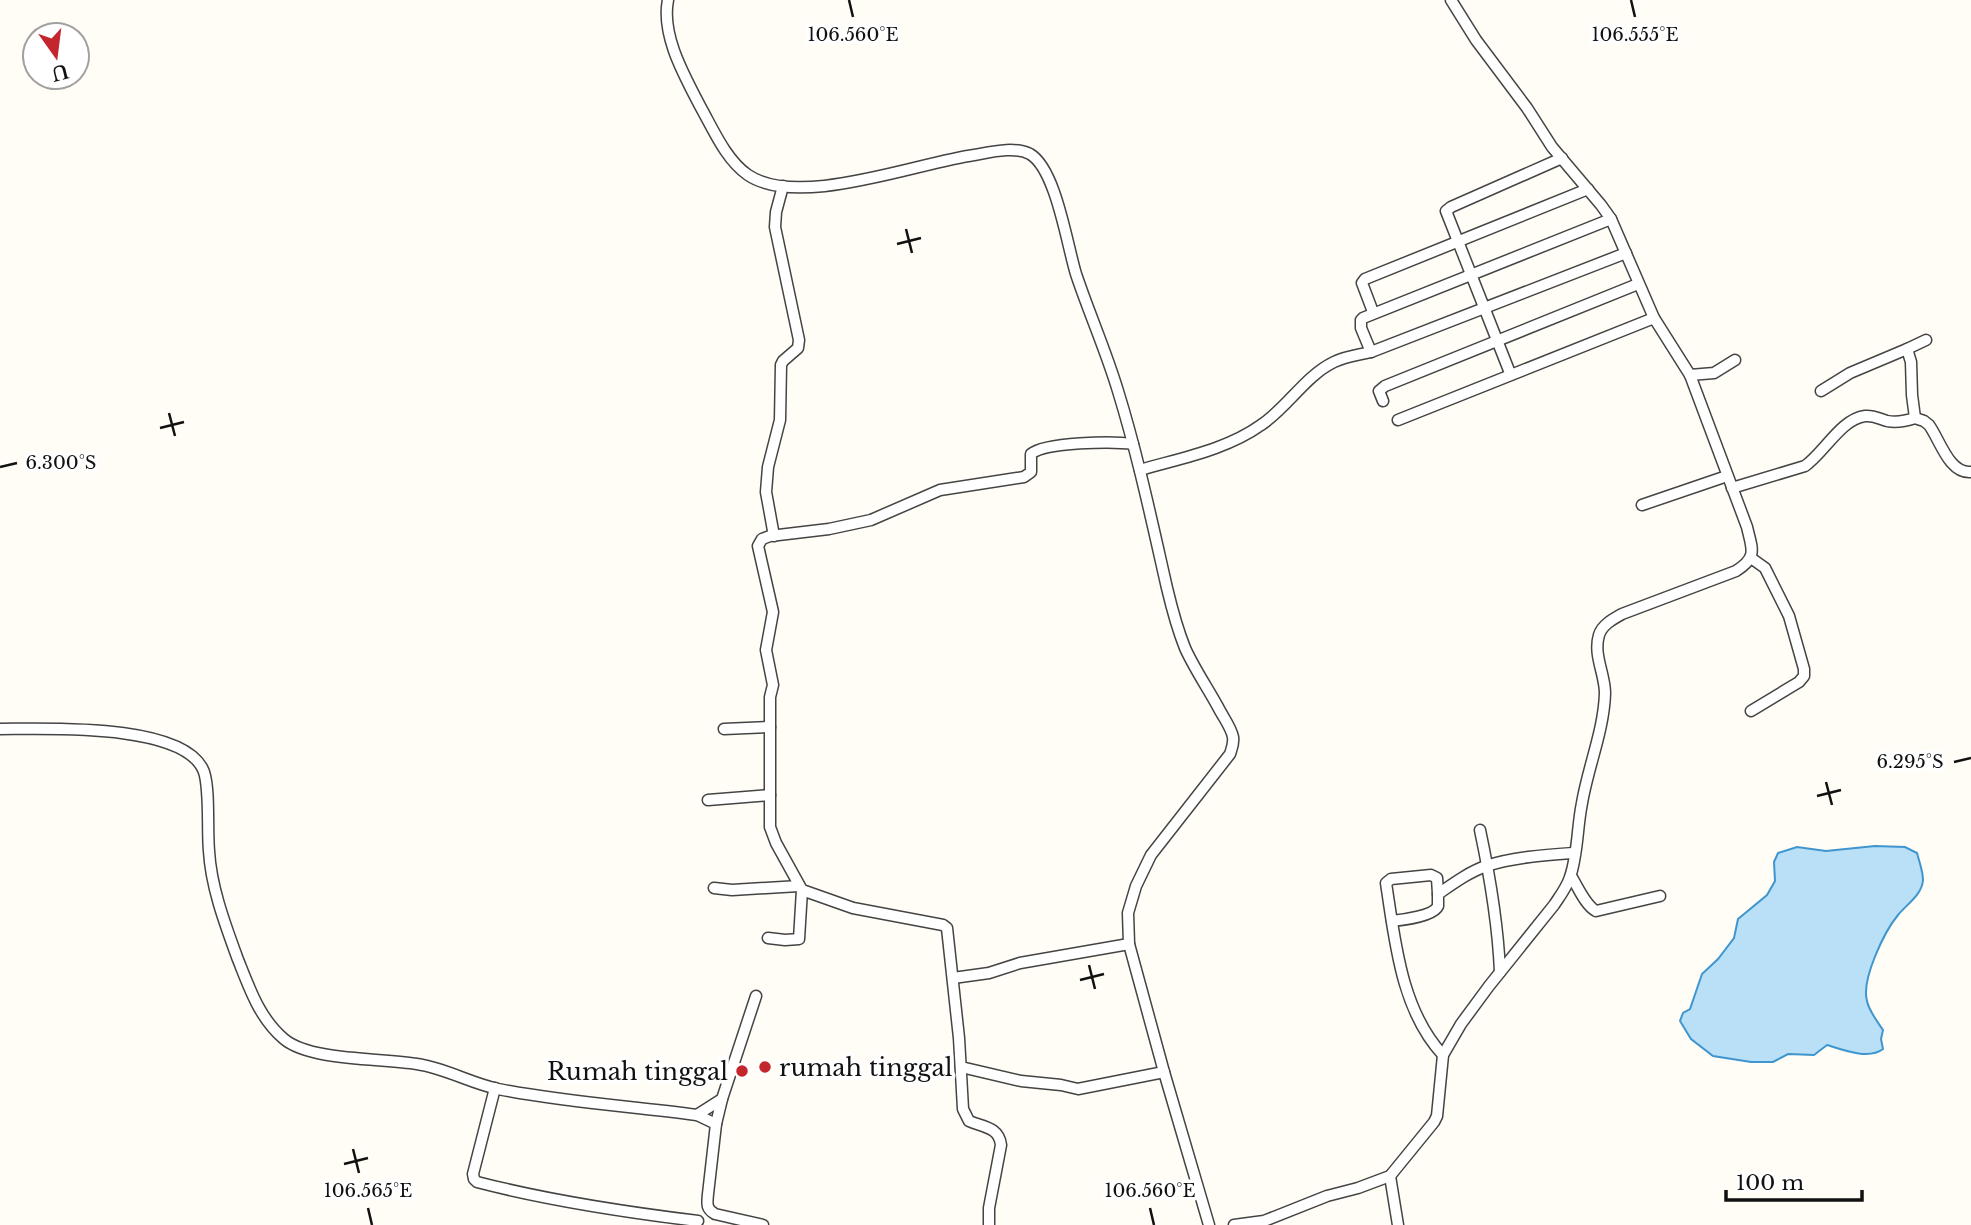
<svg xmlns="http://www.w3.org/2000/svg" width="1971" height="1225" font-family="'Libre Baskerville',serif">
	<rect width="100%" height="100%" fill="#fffdf5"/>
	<path fill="#b9e0f7" stroke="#3f96cf" stroke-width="2" d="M1875 846 1905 847 1917 853C1919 861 1923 871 1923 880 1922 895 1907 904 1898 915 1884 932 1861 980 1867 1001 1869 1011 1877 1021 1883 1030L1881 1039 1883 1049C1869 1060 1843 1050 1827 1045L1814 1055 1788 1054 1773 1062H1751L1713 1056 1691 1039 1680 1021 1683 1013 1690 1009 1702 974 1718 959 1734 938 1738 919 1767 895 1775 881 1774 862 1778 853 1797 847 1826 851Z"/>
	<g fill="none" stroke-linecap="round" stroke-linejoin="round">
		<defs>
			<g id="minor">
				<path d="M668 0C661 35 684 75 700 106 713 129 726 160 748 175 798 209 917 163 974 155 991 152 1015 146 1030 154 1056 169 1067 245 1076 274 1089 313 1106 351 1118 391 1138 456 1152 522 1167 588 1172 609 1177 628 1185 648 1194 668 1207 687 1218 707 1223 717 1231 727 1233 737 1234 744 1232 748 1230 754L1151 855 1136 886 1128 913 1129 944 1164 1072 1209 1225"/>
				<path d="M1373 312 1362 283 1365 279 1588 189"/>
				<path d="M1907 349 1926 340"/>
				<path d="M1371 352 1361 328V320L1363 318 1611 219"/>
				<path d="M1510 373 1446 211 1451 207 1562 158"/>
				<path d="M1690 375 1714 373 1735 360"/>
				<path d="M1383 401 1379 391 1385 386 1638 284"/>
				<path d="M1915 418 1924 421 1929 425C1940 440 1949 474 1971 472"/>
				<path d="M1398 420 1654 318"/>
				<path d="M1140 470C1181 458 1226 450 1261 425 1288 407 1305 376 1334 362 1346 356 1358 355 1371 352L1626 253"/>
				<path d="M1732 488 1805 466C1824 453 1841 419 1865 416 1874 415 1879 419 1887 421 1897 423 1906 421 1915 418L1912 395 1911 362 1907 349 1850 373 1821 391"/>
				<path d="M1642 505 1727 476"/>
				<path d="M774 536 766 492 768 467 780 420 781 365 783 361 798 348 799 340 775 227 776 212 783 186"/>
				<path d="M1751 558 1765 568 1789 616 1804 669V676L1799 682 1751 711"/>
				<path d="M0 729C43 729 186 722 204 772 210 790 207 830 209 851 211 887 225 924 237 957 249 987 259 1018 284 1039 310 1061 381 1058 417 1064 445 1068 470 1083 498 1089 563 1102 630 1106 697 1115L716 1124 708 1194C707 1204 706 1209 715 1214L763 1225"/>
				<path d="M724 729 770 727"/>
				<path d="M708 800 770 795"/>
				<path d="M1480 830C1490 877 1498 924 1500 972"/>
				<path d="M1571 876C1578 887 1585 905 1596 911L1660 896"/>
				<path d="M714 888 732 890 799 886"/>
				<path d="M1438 894 1437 878 1431 875 1391 879 1386 883C1395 941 1401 1010 1443 1055"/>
				<path d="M1392 921C1402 920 1434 916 1438 906 1438 905 1438 894 1438 894 1454 883 1469 872 1486 866 1514 857 1545 855 1574 853"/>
				<path d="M768 938 785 940 799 939 802 890"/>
				<path d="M953 978 989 973 1020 963 1129 944"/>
				<path d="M961 1067 1021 1081 1061 1085 1078 1089 1164 1072"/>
				<path d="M495 1088 473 1174 474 1179 477 1182C550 1201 624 1212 698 1221"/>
				<path d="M697 1115 722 1099 756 996"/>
				<path d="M716 1124 722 1099"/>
				<path d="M1390 1176 1398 1225"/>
				<path d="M989 1225V1208L1001 1145C999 1127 983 1127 969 1121L963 1109 959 1038 947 928 943 925 853 908 802 890 776 843 770 827V697L773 685 766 650 773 612 758 546 762 539 770 536 829 529 871 520 940 490 1024 477 1031 472V454C1045 442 1113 441 1133 444"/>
				<path d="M1234 1225 1264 1221 1327 1196 1358 1188 1390 1176 1434 1122 1437 1116 1443 1055 1461 1024 1489 986 1554 905C1560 896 1567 887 1570 877 1578 854 1577 827 1582 803 1588 767 1604 730 1605 693 1605 674 1593 655 1599 635 1602 625 1613 619 1622 614L1736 571C1758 557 1752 549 1747 527L1690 375 1654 318 1611 219 1601 205 1552 147 1527 108 1476 40 1451 0"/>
			</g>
		</defs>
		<use href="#minor" stroke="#444" stroke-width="13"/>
		<use href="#minor" stroke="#fff" stroke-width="10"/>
	</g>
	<path fill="none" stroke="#111" stroke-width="2.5" d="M849 0 853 17M1631 0 1635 17M906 229 912 253M897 244 921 238M169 413 175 436M160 428 184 422M0 467 17 463M1954 762 1971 758M1826 782 1832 805M1817 796 1841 790M1089 965 1095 989M1080 980 1104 974M353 1149 359 1173M344 1164 368 1158M368 1208 372 1225M1150 1208 1154 1225"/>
	<g fill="#c4262e" stroke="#fff" stroke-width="2.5">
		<circle cx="765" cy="1067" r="7"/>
		<circle cx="742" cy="1071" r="7"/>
	</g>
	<g text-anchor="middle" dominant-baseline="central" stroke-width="7" stroke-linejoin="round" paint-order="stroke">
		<g font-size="24" fill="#111" stroke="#fff" text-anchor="start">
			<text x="779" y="1067">rumah tinggal</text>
			<text x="728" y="1071" text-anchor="end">Rumah tinggal</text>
		</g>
	</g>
	<g font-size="18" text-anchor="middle" fill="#111" stroke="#fff" stroke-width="7" stroke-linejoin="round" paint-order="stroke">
		<text x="853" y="41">106.560°E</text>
		<text x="1635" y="41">106.555°E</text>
		<text x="61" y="469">6.300°S</text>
		<text x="1910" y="768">6.295°S</text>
		<text x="368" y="1197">106.565°E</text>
		<text x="1150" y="1197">106.560°E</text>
	</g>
	<g transform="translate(56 56) rotate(166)"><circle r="33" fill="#ffffff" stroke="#a0a0a0" stroke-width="2"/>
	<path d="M0-5L12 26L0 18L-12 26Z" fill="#c4262e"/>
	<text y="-10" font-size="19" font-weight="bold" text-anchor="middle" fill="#111111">U</text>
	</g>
	<path d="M1726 1190v10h136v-10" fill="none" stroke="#111111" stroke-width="3.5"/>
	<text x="1736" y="1190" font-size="21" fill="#111111" stroke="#ffffff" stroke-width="5" paint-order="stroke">100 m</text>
</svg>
